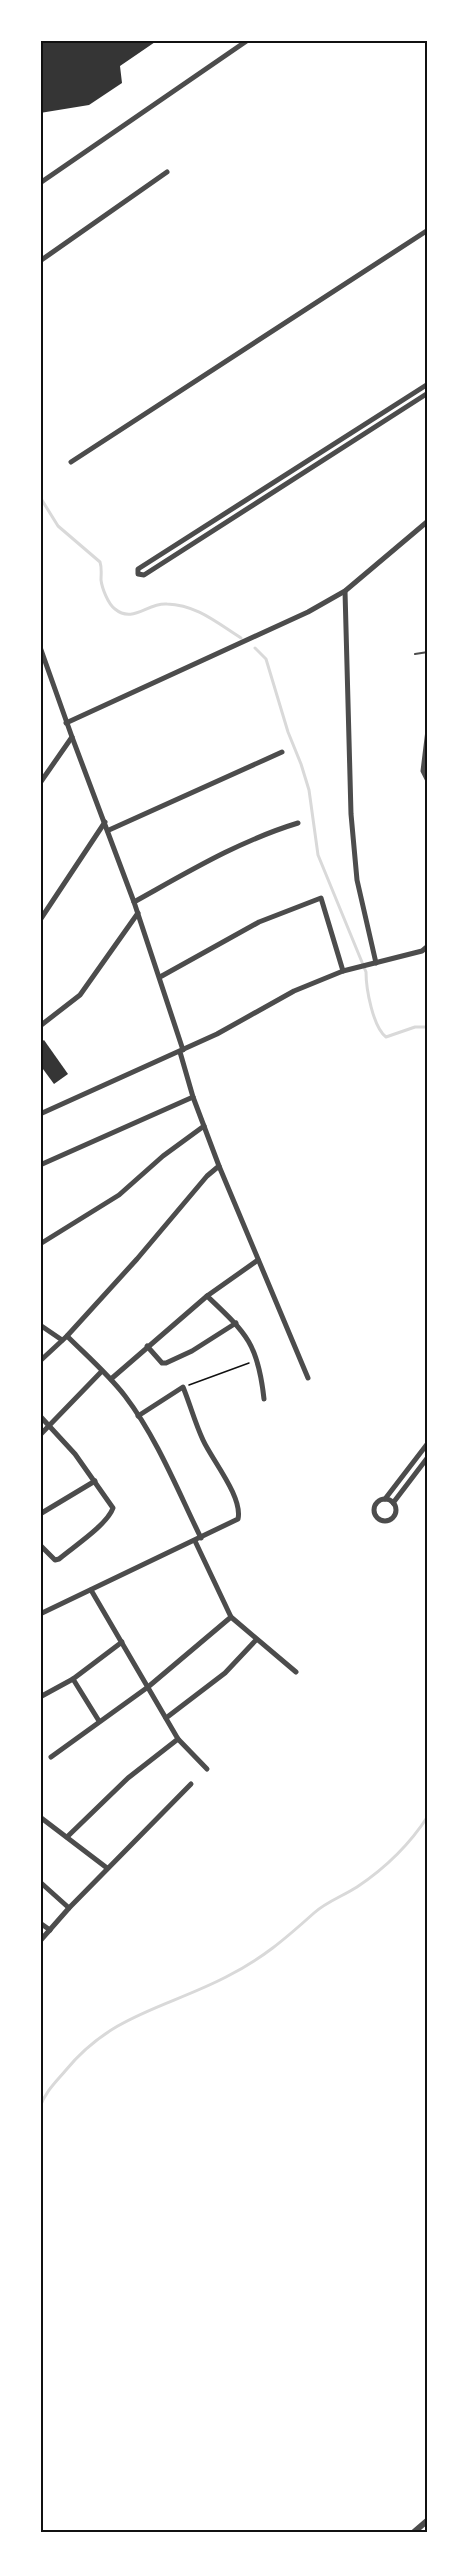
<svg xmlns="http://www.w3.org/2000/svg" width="468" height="2573" font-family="'Nunito Sans',sans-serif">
	<rect width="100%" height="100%" fill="#fff"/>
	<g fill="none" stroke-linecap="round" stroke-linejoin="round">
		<g stroke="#d9d9d9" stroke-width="3">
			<path d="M40 497 58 526 100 562C102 568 101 574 101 580 102 588 108 604 115 609 133 624 148 602 167 604 197 605 217 623 241 638"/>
			<path d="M255 648 266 659 288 732 301 764 309 790 318 855 366 972C366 989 373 1027 386 1037L415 1027H428"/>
			<path d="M40 2107C45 2092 56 2082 66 2070 112 2014 166 2008 226 1977 262 1959 285 1939 314 1913 326 1902 343 1896 357 1887 384 1869 410 1844 428 1816"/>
		</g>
	</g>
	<g fill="#353535">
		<path d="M40 40H158L120 66 122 83 89 105 40 113Z"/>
		<path d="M44 1040 68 1074 54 1084 40 1065V1043Z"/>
	</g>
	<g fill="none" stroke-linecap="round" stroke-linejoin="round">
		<path stroke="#111" stroke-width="1.5" d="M189 1385 249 1363"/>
		<path stroke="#4c4c4c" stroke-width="2" d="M415 654 428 652"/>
		<g stroke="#4c4c4c" stroke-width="5">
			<path d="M40 183 248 40"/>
			<path d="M40 261 167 172"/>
			<path d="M428 384 138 569V574L144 575 428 393"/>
			<path d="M71 462 428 230"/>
			<path d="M345 591 351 814 357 880 376 963"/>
			<path d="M40 647 72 737 134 902 183 1050"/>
			<path d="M66 723 308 612 345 591 428 521"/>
			<path d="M428 730 423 771 428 781"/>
			<path d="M40 783 72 737"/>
			<path d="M109 830 282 752"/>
			<path d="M428 879V931"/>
			<path d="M134 902C188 872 239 841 298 823"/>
			<path d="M40 920 105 822"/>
			<path d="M160 977 259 922 321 898 343 971"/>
			<path d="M40 1026 80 995 138 913"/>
			<path d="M180 1052 193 1097 219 1166 308 1378"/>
			<path d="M40 1114 217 1034 294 991 343 971 422 951 428 946"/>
			<path d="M40 1165 193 1097"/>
			<path d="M40 1244 119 1195 163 1156 204 1126"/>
			<path d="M207 1296C246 1333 258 1343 264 1399"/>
			<path d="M40 1325 62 1340"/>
			<path d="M67 1336C86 1355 108 1374 125 1396 157 1438 178 1491 201 1538"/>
			<path d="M147 1346 162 1363H166L192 1351 236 1323"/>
			<path d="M40 1361 67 1336 137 1259 207 1176 219 1166"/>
			<path d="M111 1379 207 1296 258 1260"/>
			<path d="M40 1416 75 1454 113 1508C107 1525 73 1547 59 1559L55 1560 40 1545"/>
			<path d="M40 1435 102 1371"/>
			<path d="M385 1499 428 1443"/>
			<circle cx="385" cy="1510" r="11"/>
			<path d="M393 1503 428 1457"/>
			<path d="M40 1514 95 1481"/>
			<path d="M195 1541 231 1617 296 1672"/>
			<path d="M91 1590 178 1739 207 1769"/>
			<path d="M40 1614 238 1519C243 1497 212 1460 203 1440 195 1423 190 1404 183 1387L138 1416"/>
			<path d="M73 1679 99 1721"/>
			<path d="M40 1697 73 1679 122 1642"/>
			<path d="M166 1718 225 1673 256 1640"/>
			<path d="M51 1757 148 1687 231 1617"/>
			<path d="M40 1817 107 1868"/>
			<path d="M67 1837 128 1778 178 1739"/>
			<path d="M40 1882 69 1908"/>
			<path d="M40 1923 50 1930"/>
			<path d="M40 1941 69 1908 191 1784"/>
		</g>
		<path stroke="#4c4c4c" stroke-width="6" d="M414 2532 428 2520"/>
	</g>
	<rect width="468" height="2573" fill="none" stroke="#ffffff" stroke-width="84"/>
	<rect x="42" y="42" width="384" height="2489" fill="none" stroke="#111" stroke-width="2"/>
</svg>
